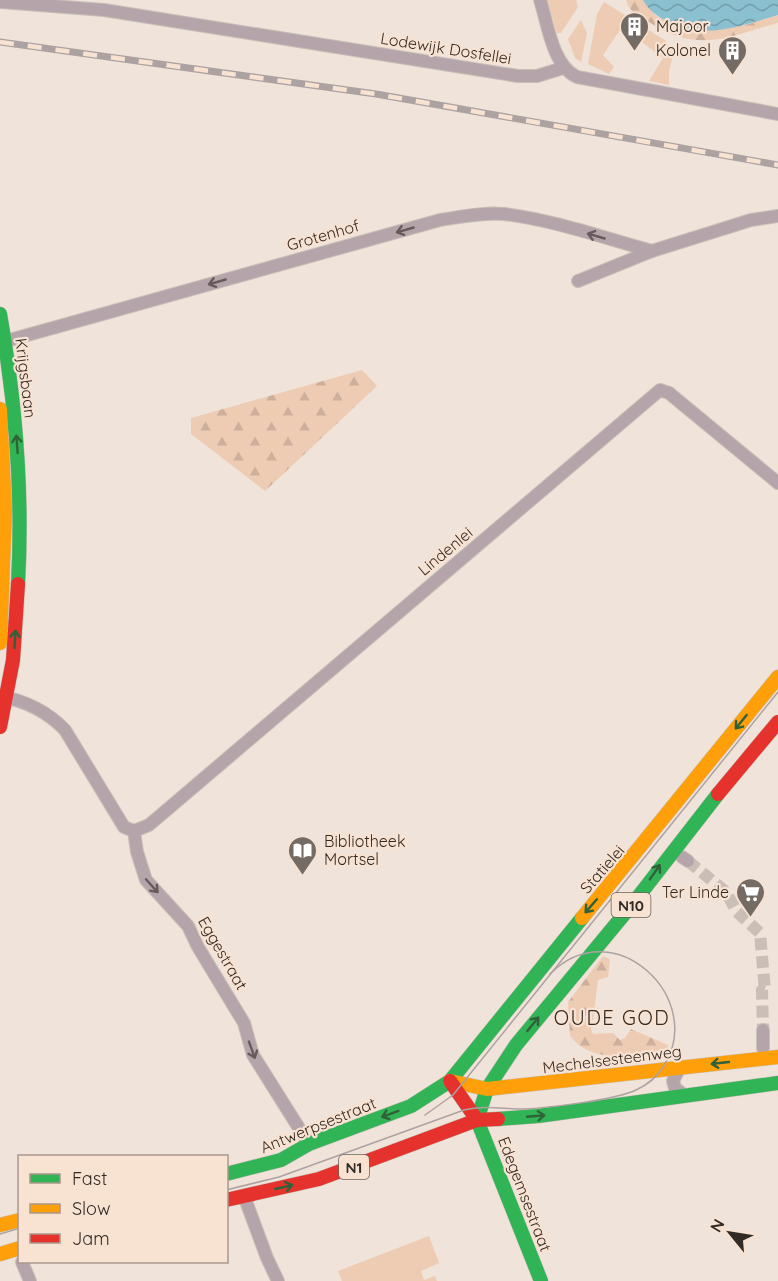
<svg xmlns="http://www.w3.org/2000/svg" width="778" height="1281" font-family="Quicksand,sans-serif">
	<defs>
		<pattern id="forest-firs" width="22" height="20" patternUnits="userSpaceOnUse" patternTransform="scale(1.5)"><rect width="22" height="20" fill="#eeccb4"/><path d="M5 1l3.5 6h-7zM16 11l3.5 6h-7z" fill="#cdaf9b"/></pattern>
		<pattern id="water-waves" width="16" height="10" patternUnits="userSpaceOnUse" patternTransform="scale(1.5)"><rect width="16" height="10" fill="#8bc0d0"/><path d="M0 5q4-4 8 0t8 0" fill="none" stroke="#729ca9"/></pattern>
	</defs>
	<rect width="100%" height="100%" fill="#f0e3da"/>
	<g fill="#eeccb4">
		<path d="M547 0H576L578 7 561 33H557Z"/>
		<path d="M604 2 666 41 673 56 669 71V85L649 81 663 58 622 27 603 55 614 67 609 74 588 64 597 14Z"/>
		<path d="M581 20 587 33 581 62 575 58 568 39Z"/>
		<path d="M429 1236 439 1263 421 1271 424 1280 435 1276 437 1281H342L338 1271Z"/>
	</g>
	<g fill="url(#forest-firs)">
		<path d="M626 0H643L655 15 668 22 742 26 778 15V23C726 37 698 54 649 22 639 16 629 12 626 0Z"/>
		<path d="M362 370 377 386 265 491 191 434V418Z"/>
		<path d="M603 956 610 959 608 977 598 980 593 1020 589 1023 593 1034 613 1033 620 1040 625 1038 631 1029 668 1045 666 1052C632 1054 594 1066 570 1036L568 1002Z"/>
	</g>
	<path fill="url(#water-waves)" d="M643 0H778V15C741 26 704 40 668 22 657 16 648 10 643 0Z"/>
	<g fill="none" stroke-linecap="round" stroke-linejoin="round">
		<path stroke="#cabeb6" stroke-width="12" stroke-dasharray="12 6" stroke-linecap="butt" d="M688 861 726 892 737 912 760 933 765 991 762 990 763 1030"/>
		<defs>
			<g id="street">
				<path d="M540 0C548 24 552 65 577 77L778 114"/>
				<path d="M0 2 104 10 518 76H537L563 68"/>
				<path d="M578 281 652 251 751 220 778 216"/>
				<path d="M6 341 440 220C461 217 483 212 504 214 554 220 604 238 652 251"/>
				<path d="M0 696C26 701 47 711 65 730L124 827 134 831"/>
				<path d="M134 831 149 825 660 390 669 393 778 483"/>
				<path d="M134 831 137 852 146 880 188 926 198 947 244 1023 253 1055 309 1144"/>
				<path d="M682 857 688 861"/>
				<path d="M763 1030V1048"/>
				<path d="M680 1067 673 1081 675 1088 684 1095"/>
				<path d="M244 1196 267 1258 278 1281"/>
				<path d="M22 1262 30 1281"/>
			</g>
			<g id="fast">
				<path d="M0 314C16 404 23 493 18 584"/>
				<path d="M498 1119 538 1116 778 1083"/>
				<path d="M477 1120 541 1281"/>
				<path d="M477 1120 487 1089 516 1045 631 906 718 794"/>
				<path d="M226 1174 281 1160 309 1144 411 1106 450 1081 582 918"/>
			</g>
			<g id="slow">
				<path d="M0 409 5 511 0 643"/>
				<path d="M582 918 778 677"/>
				<path d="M450 1081 487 1089 778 1057"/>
				<path d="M0 1225 20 1220"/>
				<path d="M0 1254 20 1248"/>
			</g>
			<g id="jam">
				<path d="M0 727 13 660 18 584"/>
				<path d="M718 794 778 722"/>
				<path d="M450 1081 477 1120"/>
				<path d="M226 1200 319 1179 477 1120 498 1119"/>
			</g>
		</defs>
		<use href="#street" stroke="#c8bfb7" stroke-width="14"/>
		<use href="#fast" stroke="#c8bfb7" stroke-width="15"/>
		<use href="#slow" stroke="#c8bfb7" stroke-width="15"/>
		<use href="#jam" stroke="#c8bfb7" stroke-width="15"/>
		<use href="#street" stroke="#b5a5ab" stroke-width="12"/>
		<use href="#fast" stroke="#30b455" stroke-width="14"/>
		<use href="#slow" stroke="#ff9f0a" stroke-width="14"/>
		<use href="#jam" stroke="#e5322d" stroke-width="14"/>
		<g stroke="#ada2a2" stroke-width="1.5">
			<path d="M425 1115 453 1095 778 692"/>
			<path d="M226 1190 279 1177 464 1110C484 1105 503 1109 523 1109 547 1108 615 1100 636 1090 647 1085 657 1077 663 1067 708 1000 614 909 550 974"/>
			<path d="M0 1234 20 1228"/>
		</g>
		<defs>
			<path id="rail" d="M0 42 376 94 778 165"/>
		</defs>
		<use href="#rail" stroke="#ada2a2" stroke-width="7"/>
		<use href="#rail" stroke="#f8e2d2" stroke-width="4.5" stroke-dasharray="14" stroke-linecap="butt"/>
	</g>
	<defs><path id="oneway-shaft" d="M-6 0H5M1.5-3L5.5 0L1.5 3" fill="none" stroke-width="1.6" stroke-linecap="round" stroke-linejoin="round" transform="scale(1.5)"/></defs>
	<g stroke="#665b5a">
		<use href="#oneway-shaft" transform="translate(405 230) rotate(164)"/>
		<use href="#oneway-shaft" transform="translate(596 236) rotate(-164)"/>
		<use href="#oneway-shaft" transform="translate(217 282) rotate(164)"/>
		<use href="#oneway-shaft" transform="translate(152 886) rotate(48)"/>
		<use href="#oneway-shaft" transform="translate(252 1050) rotate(70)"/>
	</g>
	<g stroke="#316138">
		<use href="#oneway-shaft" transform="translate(17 444) rotate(-94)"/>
		<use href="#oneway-shaft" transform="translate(15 639) rotate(-87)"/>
		<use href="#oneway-shaft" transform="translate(741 722) rotate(129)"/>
		<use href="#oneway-shaft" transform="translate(655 872) rotate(-55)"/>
		<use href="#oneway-shaft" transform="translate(591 906) rotate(131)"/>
		<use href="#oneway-shaft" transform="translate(533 1024) rotate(-51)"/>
		<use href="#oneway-shaft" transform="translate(720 1063) rotate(174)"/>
		<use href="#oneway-shaft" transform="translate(390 1114) rotate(160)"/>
		<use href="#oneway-shaft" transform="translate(536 1116) rotate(-5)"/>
		<use href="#oneway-shaft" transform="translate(284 1187) rotate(-13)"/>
	</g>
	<defs>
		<symbol id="building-pin" viewBox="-11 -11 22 30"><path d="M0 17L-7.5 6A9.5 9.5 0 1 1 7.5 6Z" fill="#746b64" stroke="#f8e2d2"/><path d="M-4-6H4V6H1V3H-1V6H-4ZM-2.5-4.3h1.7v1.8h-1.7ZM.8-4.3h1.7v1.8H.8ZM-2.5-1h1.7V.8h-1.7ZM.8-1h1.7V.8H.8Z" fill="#fff"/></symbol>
		<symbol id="library-pin" viewBox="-11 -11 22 30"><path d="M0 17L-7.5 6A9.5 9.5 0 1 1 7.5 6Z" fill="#746b64" stroke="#f8e2d2"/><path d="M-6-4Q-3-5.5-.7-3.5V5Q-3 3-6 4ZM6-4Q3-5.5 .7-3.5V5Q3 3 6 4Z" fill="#fff"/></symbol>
		<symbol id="supermarket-pin" viewBox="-11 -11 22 30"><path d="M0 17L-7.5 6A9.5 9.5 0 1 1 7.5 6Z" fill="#746b64" stroke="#f8e2d2"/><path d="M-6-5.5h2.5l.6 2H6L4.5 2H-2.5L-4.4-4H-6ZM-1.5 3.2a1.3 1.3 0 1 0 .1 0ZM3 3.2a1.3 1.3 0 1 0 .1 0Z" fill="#fff"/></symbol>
	</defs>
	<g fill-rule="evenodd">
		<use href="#building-pin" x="618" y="10" width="33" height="45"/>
		<use href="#building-pin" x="716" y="34" width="33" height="45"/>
		<use href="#library-pin" x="286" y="834" width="33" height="45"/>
		<use href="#supermarket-pin" x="734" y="876" width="33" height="45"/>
	</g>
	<g text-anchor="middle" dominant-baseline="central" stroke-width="4.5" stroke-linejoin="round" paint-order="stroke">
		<g fill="#f8e2d2" stroke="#6d6158" stroke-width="1.5">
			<rect x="611.5" y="893" width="39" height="24" rx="4.5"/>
			<rect x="339" y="1155" width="30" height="24" rx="4.5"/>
		</g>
		<g font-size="15" font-weight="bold" fill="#322a24">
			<text x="631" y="905">N10</text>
			<text x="354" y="1167">N1</text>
		</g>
		<g font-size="16" fill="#322a24" stroke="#f8e2d2" text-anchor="start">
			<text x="656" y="26">Majoor</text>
			<text x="711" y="50" text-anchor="end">Kolonel</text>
			<text x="324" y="841">Bibliotheek<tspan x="324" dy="18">Mortsel</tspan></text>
			<text x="729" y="892" text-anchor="end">Ter Linde</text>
		</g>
		<g font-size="16" fill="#322a24" stroke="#f8e2d2">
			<text transform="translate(446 48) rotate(9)">Lodewijk Dosfellei</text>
			<text transform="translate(323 235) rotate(-16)">Grotenhof</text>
			<text transform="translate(26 378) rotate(83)">Krijgsbaan</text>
			<text transform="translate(445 551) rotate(-40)">Lindenlei</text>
			<text transform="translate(602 869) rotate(-49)">Statielei</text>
			<text transform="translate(223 953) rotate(60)">Eggestraat</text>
			<text transform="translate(612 1059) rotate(-7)">Mechelsesteenweg</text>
			<text transform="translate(318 1125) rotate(-22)">Antwerpsestraat</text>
			<text transform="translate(525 1194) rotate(69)">Edegemsestraat</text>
		</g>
		<g font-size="20" letter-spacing="1.5" fill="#322a24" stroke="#f8e2d2">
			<text x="612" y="1017">OUDE GOD</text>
		</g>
	</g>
	<rect x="18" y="1155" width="210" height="108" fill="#f8e2d2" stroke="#a9988c" stroke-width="1.5"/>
	<rect x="30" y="1174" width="30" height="9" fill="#30b455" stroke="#a9988c" stroke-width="1.5"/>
	<text x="72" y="1185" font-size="18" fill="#322a24">Fast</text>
	<rect x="30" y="1204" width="30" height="9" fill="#ff9f0a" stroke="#a9988c" stroke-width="1.5"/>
	<text x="72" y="1215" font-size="18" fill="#322a24">Slow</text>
	<rect x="30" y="1234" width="30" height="9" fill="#e5322d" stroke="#a9988c" stroke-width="1.5"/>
	<text x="72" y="1245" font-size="18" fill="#322a24">Jam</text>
	<g transform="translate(730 1233) rotate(300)" stroke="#f8e2d2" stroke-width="4.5" paint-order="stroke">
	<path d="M0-4.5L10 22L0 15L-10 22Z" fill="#322a24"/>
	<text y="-9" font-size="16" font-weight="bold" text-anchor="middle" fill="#322a24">N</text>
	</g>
</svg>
